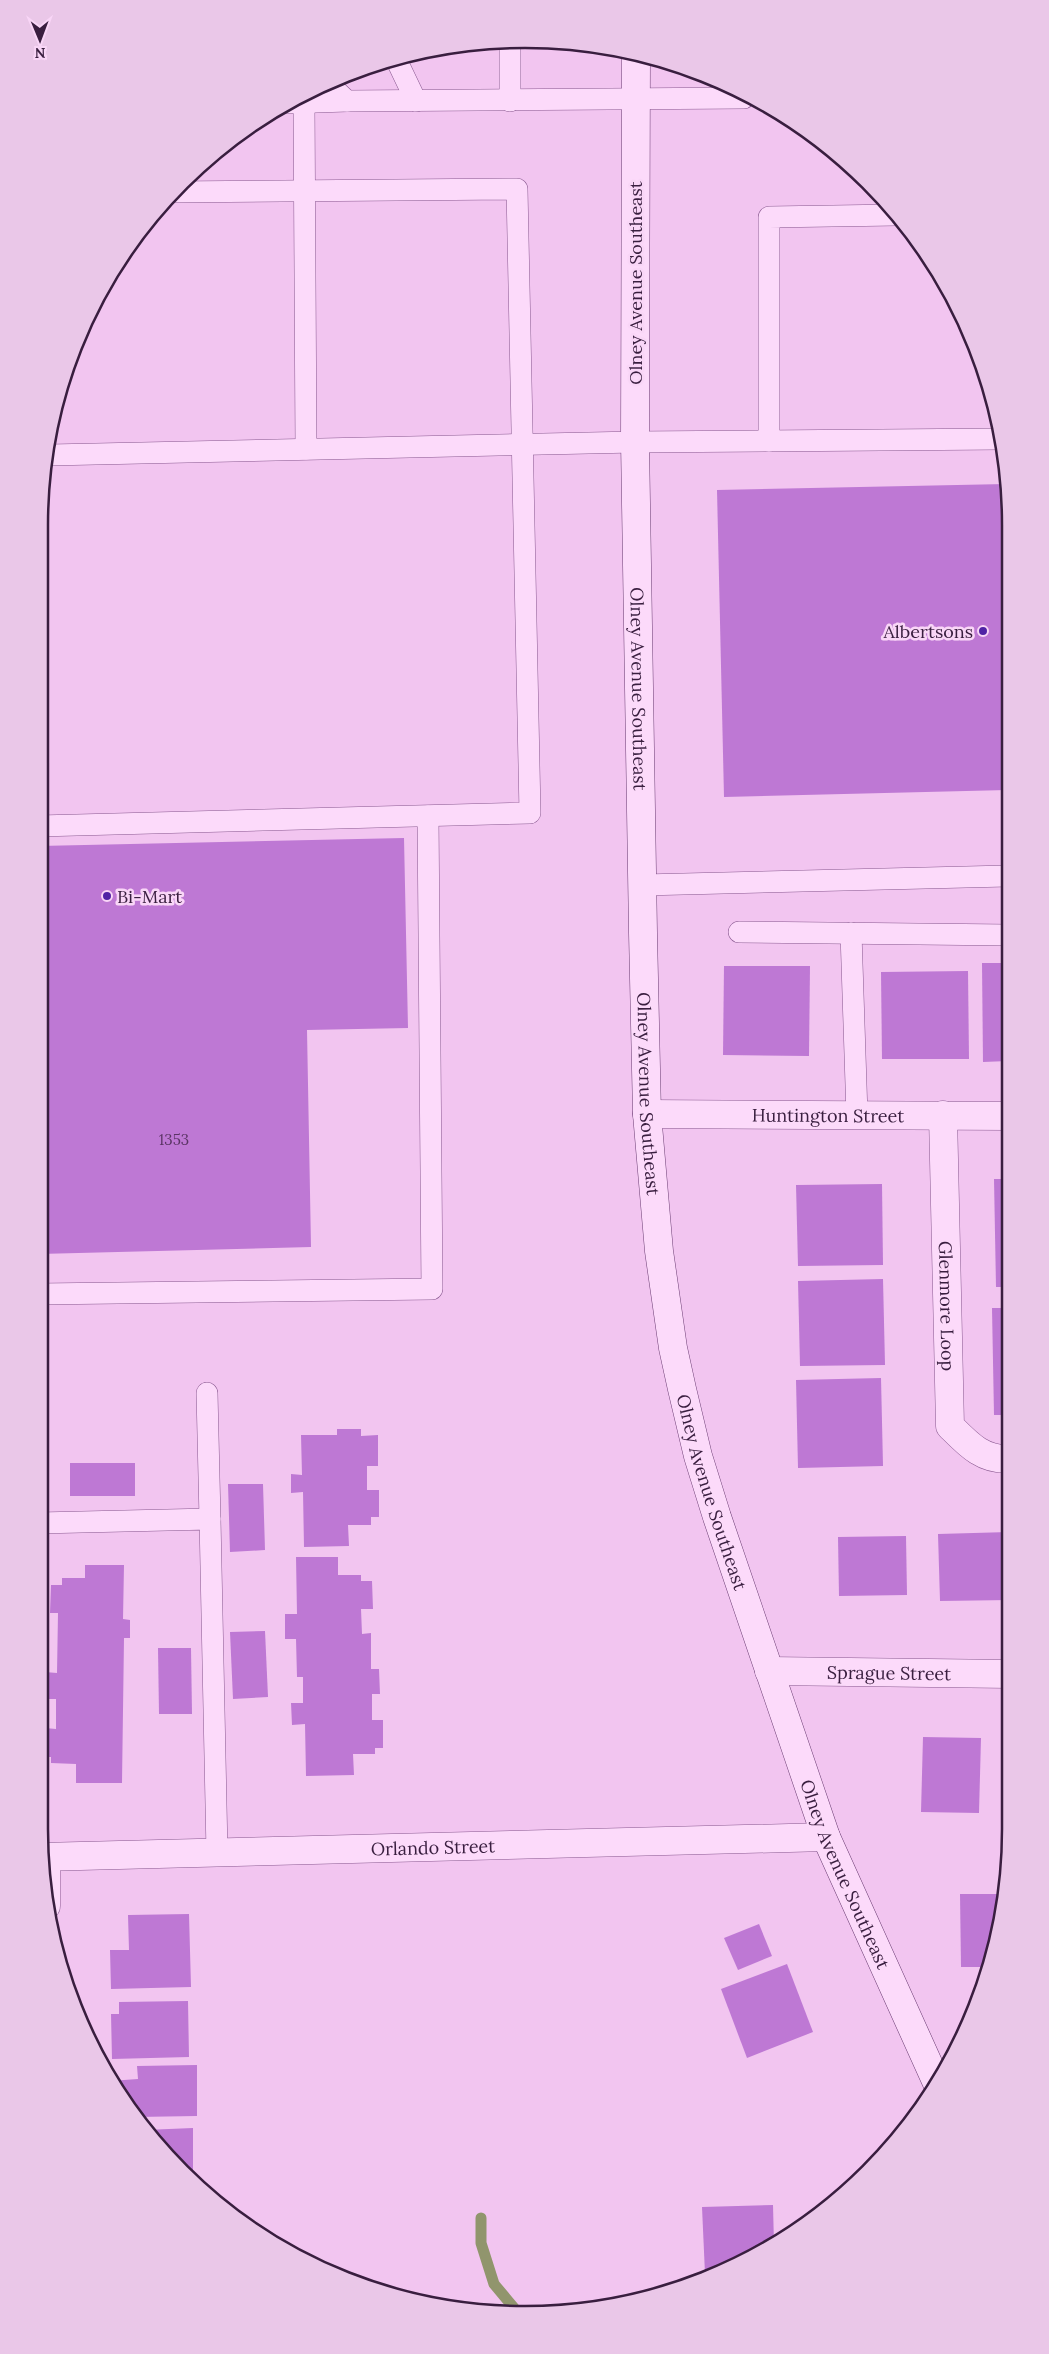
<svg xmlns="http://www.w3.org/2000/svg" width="1049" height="2354" font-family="Lora,serif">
	<rect width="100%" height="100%" fill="#f2c5f0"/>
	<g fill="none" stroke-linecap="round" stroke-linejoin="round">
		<path stroke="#91956d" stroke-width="11" d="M481 2218V2243L494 2284 520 2315"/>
	</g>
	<g fill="#be78d4">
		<path d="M1006 484 1007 790 724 797 717 490Z"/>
		<path d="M404 838 408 1028 307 1030 311 1247 39 1254V846Z"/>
		<path d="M982 963H1008V1061L983 1062Z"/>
		<path d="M724 966H810L809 1056 723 1055Z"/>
		<path d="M968 971 969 1059H882L881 972Z"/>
		<path d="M994 1179H1008L1009 1287H996Z"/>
		<path d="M882 1184 883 1265 798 1266 796 1185Z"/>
		<path d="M883 1279 885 1365 800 1366 798 1281Z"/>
		<path d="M992 1308H1009V1415H994Z"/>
		<path d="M881 1378 883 1466 798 1468 796 1380Z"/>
		<path d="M337 1429H361V1436L378 1435V1466H367V1490H379V1517H371V1525H348L349 1546 304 1547 303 1492 291 1493V1474L302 1475 301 1435H337Z"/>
		<rect x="70" y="1463" width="65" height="33"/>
		<path d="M228 1484H263L265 1550 230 1552Z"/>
		<path d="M1009 1532 1010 1600 940 1601 938 1534Z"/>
		<path d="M906 1536 907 1595 839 1596 838 1537Z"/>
		<path d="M296 1557H338V1575H361V1581H372L373 1609H361L362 1634 371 1633V1669H379L380 1694H372V1720H383V1748H375V1754H353L354 1775 306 1776 305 1724 292 1725 291 1703H303V1677H297L296 1639H285V1614H297Z"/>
		<path d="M85 1565H124L123 1619 130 1620V1638H124L122 1783H76V1764L51 1763V1757H45V1728L56 1729V1699H45V1672L57 1673 58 1613H50L51 1585H62V1578H85Z"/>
		<path d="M265 1631 268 1697 233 1699 230 1632Z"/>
		<path d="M158 1648H191L192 1714H159Z"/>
		<path d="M923 1737 981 1738 979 1813 921 1812Z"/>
		<path d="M960 1894H1004L1001 1924 989 1967H961Z"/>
		<path d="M189 1914 191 1987 111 1989 110 1950H129L128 1915Z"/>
		<path d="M759 1924 772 1956 738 1970 724 1938Z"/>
		<path d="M787 1964 813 2032 747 2058 721 1989Z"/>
		<path d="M188 2001 189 2057 112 2059 111 2014H119V2002Z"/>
		<path d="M197 2065V2116L136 2117 110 2081 138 2079 137 2066Z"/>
		<path d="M193 2128V2177H186L159 2150 145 2130Z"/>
		<path d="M773 2205 774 2245 767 2250 705 2274 702 2207Z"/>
	</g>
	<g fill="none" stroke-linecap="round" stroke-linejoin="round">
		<defs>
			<g id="lane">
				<path d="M395 57 416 101"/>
				<path d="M327 82 347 101 744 98"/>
				<path d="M510 101V40"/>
				<path d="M304 102 306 449"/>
				<path d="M287 103 347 101"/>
				<path d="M769 441V217L896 215"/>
				<path d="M50 455 635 442 1000 439"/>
				<path d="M39 826 530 813 517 189 172 192"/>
				<path d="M643 885 1007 876"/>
				<path d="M739 932 1008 935"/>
				<path d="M851 933 857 1115"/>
				<path d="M39 1294 432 1289 428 816"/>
				<path d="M207 1393 210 1519"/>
				<path d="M39 1523 210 1519 217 1852"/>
			</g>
			<g id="street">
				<path id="s1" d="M647 1114 1008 1116"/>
				<path id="s2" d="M943 1115 950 1426C968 1444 982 1460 1009 1459"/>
				<path id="s3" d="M769 1671 1010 1674"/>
				<path id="s4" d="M41 1857 826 1837"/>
				<path d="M46 1906V1857"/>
			</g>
			<g id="secondary">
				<path id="s5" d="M636 54 635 442 643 933 647 1114 659 1251 673 1348 682 1389 698 1456 717 1517 826 1837 937 2083"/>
			</g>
		</defs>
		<use href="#lane" stroke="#895990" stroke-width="22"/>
		<use href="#street" stroke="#895990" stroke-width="29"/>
		<use href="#secondary" stroke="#6a3c72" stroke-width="29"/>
		<use href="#lane" stroke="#fcdafa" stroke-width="21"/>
		<use href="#street" stroke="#fcdafa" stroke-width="28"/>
		<use href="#secondary" stroke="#fcdafa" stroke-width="28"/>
	</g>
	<g fill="#5023a5" stroke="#f9d6f7" stroke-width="2">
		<circle cx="983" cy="631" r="5"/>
		<circle cx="107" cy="896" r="5"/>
	</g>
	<g text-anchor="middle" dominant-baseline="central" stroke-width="5" stroke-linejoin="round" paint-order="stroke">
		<g font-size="15" fill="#5a3464">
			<text x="174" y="1139">1353</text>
		</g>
		<g font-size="18" fill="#391e3f" stroke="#f9d6f7">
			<text transform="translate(635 283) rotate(-90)">Olney Avenue Southeast</text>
			<text stroke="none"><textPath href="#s5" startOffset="635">Olney Avenue Southeast</textPath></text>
			<text stroke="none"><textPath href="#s5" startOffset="1040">Olney Avenue Southeast</textPath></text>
			<text stroke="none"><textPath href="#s1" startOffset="181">Huntington Street</textPath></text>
			<text stroke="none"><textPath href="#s2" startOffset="191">Glenmore Loop</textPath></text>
			<text stroke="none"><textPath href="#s5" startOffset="1445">Olney Avenue Southeast</textPath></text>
			<text stroke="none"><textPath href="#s3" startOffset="120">Sprague Street</textPath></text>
			<text stroke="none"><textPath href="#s4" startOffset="392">Orlando Street</textPath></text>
			<text stroke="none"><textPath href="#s5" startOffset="1850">Olney Avenue Southeast</textPath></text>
		</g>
		<g font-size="18" fill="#391e3f" stroke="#f9d6f7" text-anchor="end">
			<text x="973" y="631">Albertsons</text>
			<text x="117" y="896" text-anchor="start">Bi-Mart</text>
		</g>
	</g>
	<path d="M0 0H1049V2354H0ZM525 48H525A477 477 0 0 1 1002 525V1829A477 477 0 0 1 525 2306H525A477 477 0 0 1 48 1829V525A477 477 0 0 1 525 48Z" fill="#eac7e8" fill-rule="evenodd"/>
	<path fill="none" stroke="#391e3f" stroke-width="2.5" d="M525 48H525A477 477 0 0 1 1002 525V1829A477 477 0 0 1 525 2306H525A477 477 0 0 1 48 1829V525A477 477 0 0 1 525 48Z"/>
	<g transform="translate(40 40) rotate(179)" stroke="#f9d6f7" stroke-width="4" paint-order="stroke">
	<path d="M0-4L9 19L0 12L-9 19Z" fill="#391e3f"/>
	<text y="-8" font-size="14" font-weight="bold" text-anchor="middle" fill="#391e3f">N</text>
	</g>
</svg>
